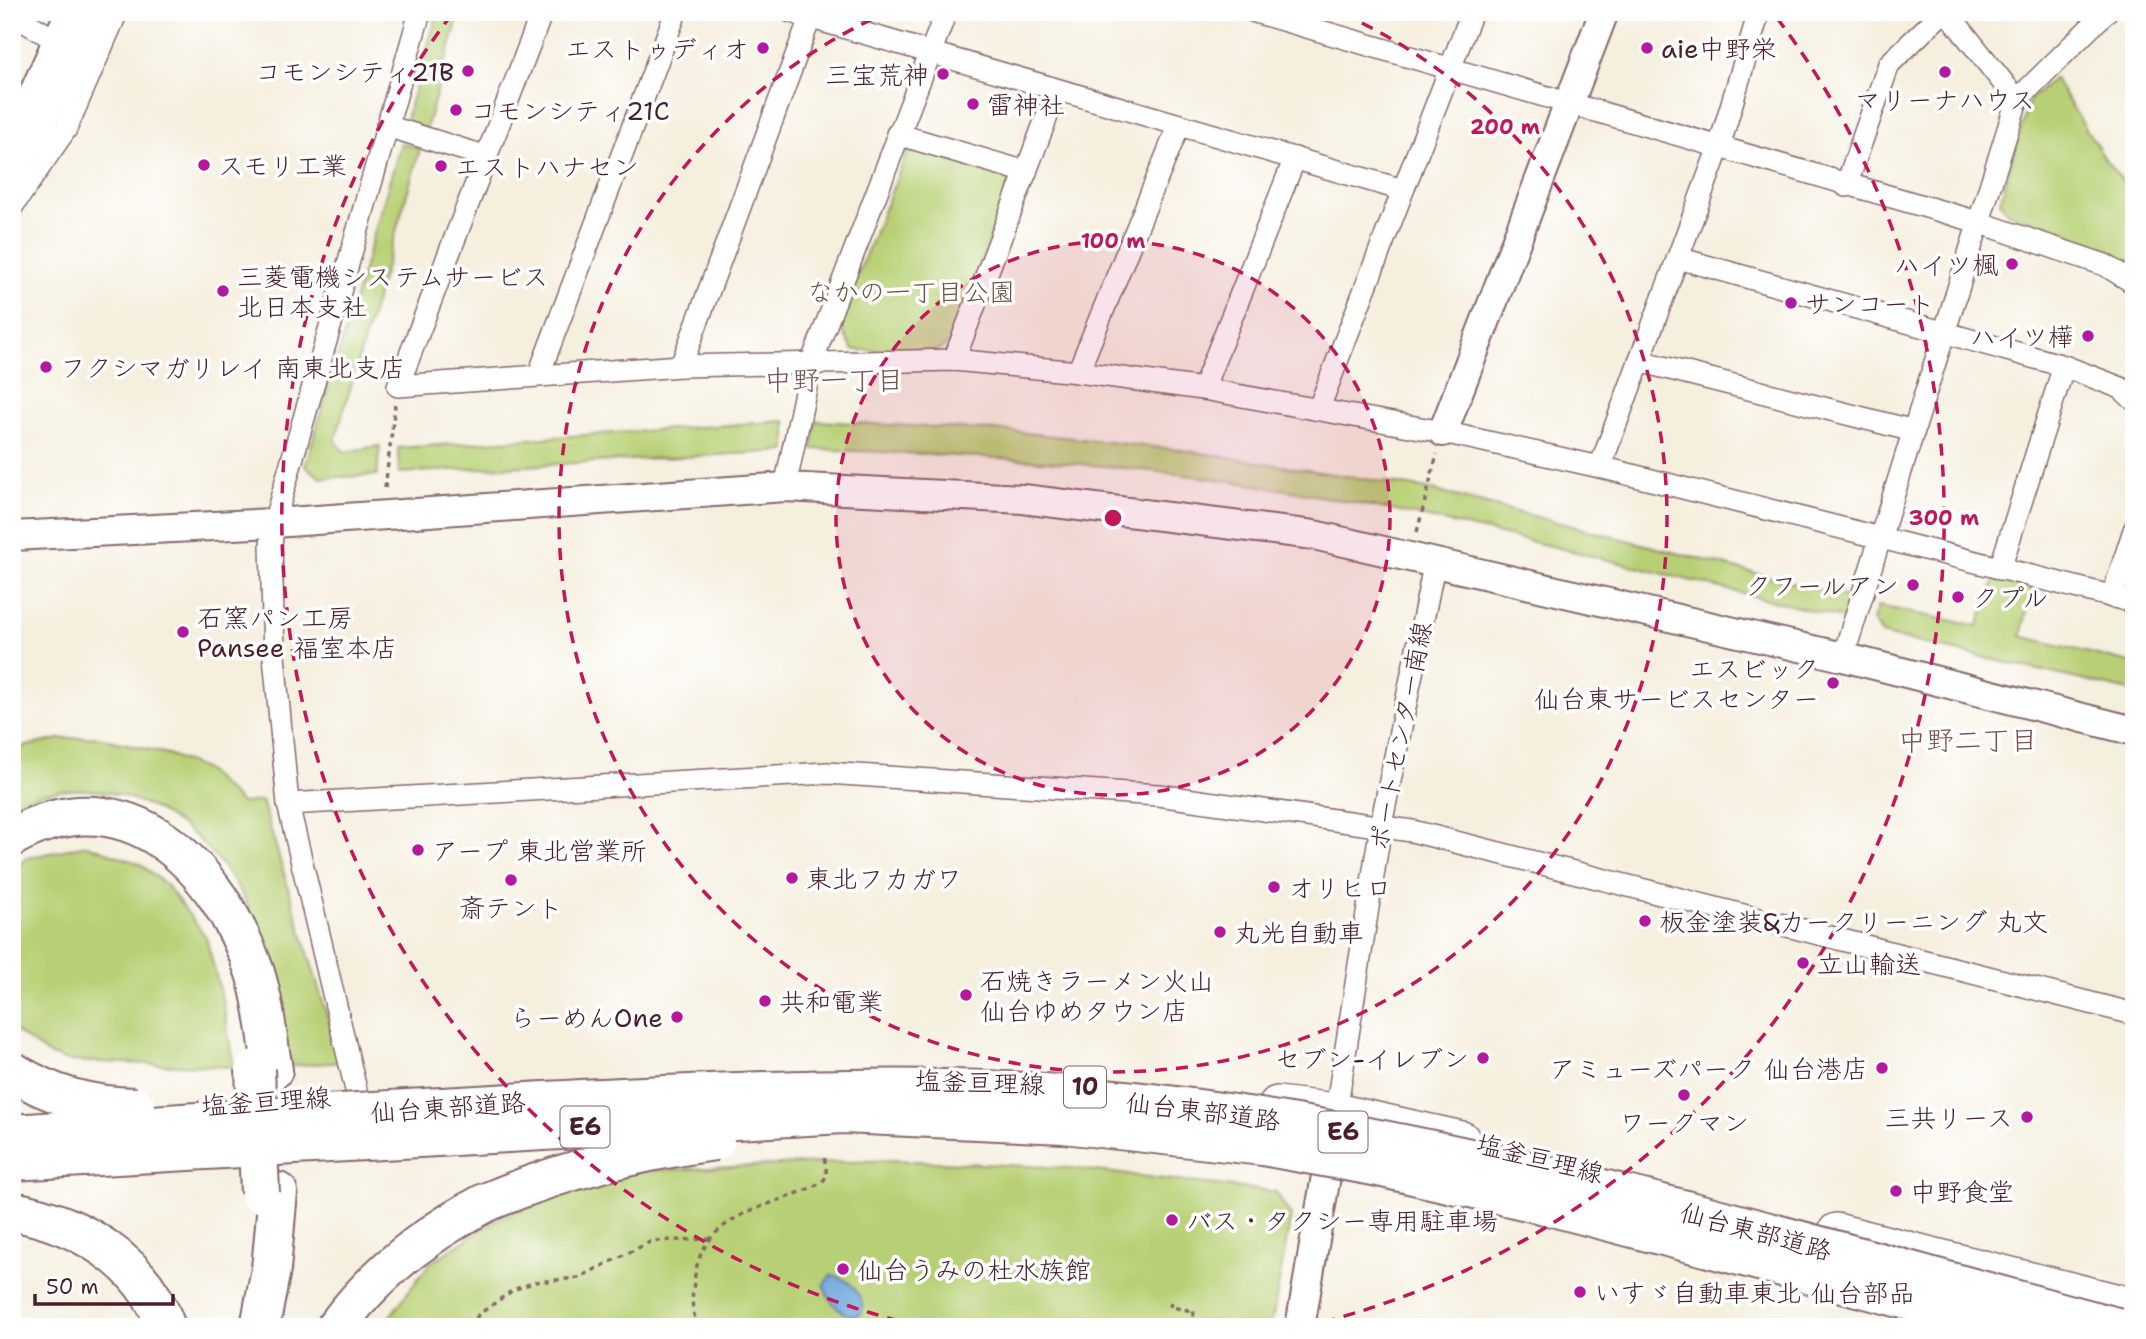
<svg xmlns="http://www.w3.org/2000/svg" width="2146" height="1339" font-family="'Shantell Sans','Klee One',sans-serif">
	<rect width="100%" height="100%" fill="#fff"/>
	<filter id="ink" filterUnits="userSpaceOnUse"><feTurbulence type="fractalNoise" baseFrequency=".0143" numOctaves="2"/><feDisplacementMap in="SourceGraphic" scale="14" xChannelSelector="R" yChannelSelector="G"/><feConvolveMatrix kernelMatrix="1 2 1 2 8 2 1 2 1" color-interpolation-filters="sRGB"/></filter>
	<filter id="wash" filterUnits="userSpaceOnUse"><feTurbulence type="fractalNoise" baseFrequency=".00686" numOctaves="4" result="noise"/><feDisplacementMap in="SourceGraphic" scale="28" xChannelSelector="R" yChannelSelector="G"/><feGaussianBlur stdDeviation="1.57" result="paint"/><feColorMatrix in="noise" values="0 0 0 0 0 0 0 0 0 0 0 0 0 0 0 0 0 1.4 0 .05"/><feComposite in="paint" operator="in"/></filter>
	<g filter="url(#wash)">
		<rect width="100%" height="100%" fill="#f5efde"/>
		<g fill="#b8d074" stroke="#817850" stroke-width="2">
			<path d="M438 12H460L426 129 405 122Z"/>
			<path d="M2054 78 2107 162 2134 194V266L2106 248 2007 212 2000 201 2029 101Z"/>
			<path d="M401 143 420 149 335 440 344 452 380 446 377 475 321 478 305 466Z"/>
			<path d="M911 143 1013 176 951 342 937 351 853 350 838 323Z"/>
			<path d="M786 421V451L399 473 398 448Z"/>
			<path d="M816 421 1008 431 1182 450 1428 489 1851 598 1846 619C1639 569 1433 511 1223 480 1087 460 949 455 812 449Z"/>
			<path d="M1995 579 2032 589 2021 636 2134 664V692L1882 634 1873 620 1878 606 1978 626Z"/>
			<path d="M97 737 168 754 204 769 241 803 262 801 341 1062 291 1066C280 1015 272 961 251 913 209 820 111 762 12 803V749L59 739Z"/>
			<path d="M87 845 140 864 167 886 206 937 223 1003 234 1067 67 1061 48 1054 12 1029V870L27 858Z"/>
			<path d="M893 1160 1069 1168 1276 1192 1291 1216 1271 1327H382L430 1263 505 1215 595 1177 640 1171Z"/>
		</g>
		<g fill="#6da8de" stroke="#5c6484" stroke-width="2">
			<path d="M831 1275C848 1278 865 1294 862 1313 844 1322 827 1300 824 1284Z"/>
			<path d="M836 1317 851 1319 856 1327H837L833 1321Z"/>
		</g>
	</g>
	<g filter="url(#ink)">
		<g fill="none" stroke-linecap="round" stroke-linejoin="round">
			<defs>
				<g id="minor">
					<path d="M542 12 398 386 681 366 954 360 1078 372 1203 389 1443 432 1600 467 2134 602"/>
					<path d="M791 12 1403 190"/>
					<path d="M1255 12 1978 222 2105 265 2134 283"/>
					<path d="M1947 12 2017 100"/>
					<path d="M12 14 57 41"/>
					<path d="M387 126 487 157"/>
					<path d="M897 134 1026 172"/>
					<path d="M1846 186 1889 64 1943 12"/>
					<path d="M12 207 66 129 117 12"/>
					<path d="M1678 258 2064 366 2121 388 2134 400"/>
					<path d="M954 360 1057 90"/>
					<path d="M1639 361 1914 431"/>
					<path d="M681 366 810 18"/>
					<path d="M1078 372 1179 125"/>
					<path d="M539 374 676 12"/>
					<path d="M1203 389 1295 158"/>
					<path d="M1319 408 1472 12"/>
					<path d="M1600 467 1719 147 1759 12"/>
					<path d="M785 487 811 364 946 12"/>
					<path d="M2000 569 2064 366"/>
					<path d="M2112 597 2134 530"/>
					<path d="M1843 657 2017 100 2106 12"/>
					<path d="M288 804 827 773 1158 795 1412 831 2134 1014"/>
					<path d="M357 1094 288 804 274 656 271 544 274 523 420 12"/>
					<path d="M1336 1111 1381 825 1435 561"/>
				</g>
				<g id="tertiary">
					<path d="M12 142 70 12"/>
					<path d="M12 188 93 12"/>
					<path d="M1443 432 1604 12"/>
					<path d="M12 536 274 523 785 487 1023 499 1314 535 1843 657 2134 731"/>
					<path d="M1300 1327 1332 1141"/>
				</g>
				<g id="primary">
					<path d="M1277 1104 1336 1111 1462 1139"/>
					<path d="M1836 1231 2134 1306"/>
				</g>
				<g id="motorway">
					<path d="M12 837C128 772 218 867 254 970 265 1002 267 1038 273 1070"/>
					<path d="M12 1211C78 1223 143 1260 166 1327"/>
					<path d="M260 1327 271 1269 278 1192"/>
					<path d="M336 1327C375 1274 427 1233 485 1203"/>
				</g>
			</defs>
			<use href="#minor" stroke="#86686a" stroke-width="24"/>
			<use href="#tertiary" stroke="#86686a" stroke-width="32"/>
			<use href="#primary" stroke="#86686a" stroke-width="38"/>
			<use href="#motorway" stroke="#86686a" stroke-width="42"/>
			<g stroke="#86686a" stroke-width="3.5" stroke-dasharray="5 5" stroke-linecap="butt">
				<path d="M385 488 395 405"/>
				<path d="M1417 532 1437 454"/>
				<path d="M1171 1302 1170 1307 1194 1311 1192 1327"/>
				<path d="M471 1327 478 1315 513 1290 535 1282 578 1278 652 1241 711 1239"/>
				<path d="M698 1327C690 1306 692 1297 695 1275 705 1209 776 1208 822 1182L827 1176 824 1155"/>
			</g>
			<use href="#minor" stroke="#fff" stroke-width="21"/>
			<use href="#tertiary" stroke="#fff" stroke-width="28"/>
			<use href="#primary" stroke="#fff" stroke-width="35"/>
			<use href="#motorway" stroke="#fff" stroke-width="38"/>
			<defs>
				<g id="motorway-bridge">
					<path d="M255 1069 260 1193"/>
					<path d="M12 1071C51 1096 90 1106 136 1107"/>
					<path d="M12 1134C216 1121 419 1107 622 1097 772 1090 922 1083 1072 1095 1428 1125 1774 1236 2117 1327"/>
					<path d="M12 1161 843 1114 1064 1124 1263 1146 1374 1166 1549 1206 2011 1327"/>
					<path d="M485 1203C559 1171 635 1152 715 1141"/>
				</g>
			</defs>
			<use href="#motorway-bridge" stroke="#86686a" stroke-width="42" stroke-linecap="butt"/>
			<use href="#motorway-bridge" stroke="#fff" stroke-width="38"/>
		</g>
	</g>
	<circle cx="1113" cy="518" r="277" fill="#c2185b" fill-opacity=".12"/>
	<g fill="none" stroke="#c2185b" stroke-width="3.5" stroke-dasharray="12 9">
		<circle cx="1113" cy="518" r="277"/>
		<path d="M1343 14A554 554 0 1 1 883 14"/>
		<path d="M919 1326A831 831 0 0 1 449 18M1777 18A831 831 0 0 1 1307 1326"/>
	</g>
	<g fill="#b5179e" stroke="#fff" stroke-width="2.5">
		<circle cx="763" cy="48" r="7"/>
		<circle cx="1647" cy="48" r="7"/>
		<circle cx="468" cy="71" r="7"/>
		<circle cx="1945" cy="72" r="7"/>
		<circle cx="943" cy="74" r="7"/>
		<circle cx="973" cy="104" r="7"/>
		<circle cx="456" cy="110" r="7"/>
		<circle cx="204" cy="165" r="7"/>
		<circle cx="441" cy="166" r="7"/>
		<circle cx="2012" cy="264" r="7"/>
		<circle cx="223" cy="291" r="7"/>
		<circle cx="1791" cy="303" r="7"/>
		<circle cx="2088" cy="336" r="7"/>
		<circle cx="46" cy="367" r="7"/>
		<circle cx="1913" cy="585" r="7"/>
		<circle cx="1958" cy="597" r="7"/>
		<circle cx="183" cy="632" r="7"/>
		<circle cx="1833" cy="683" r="7"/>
		<circle cx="418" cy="850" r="7"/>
		<circle cx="792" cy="878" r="7"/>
		<circle cx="511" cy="880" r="7"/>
		<circle cx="1274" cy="887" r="7"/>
		<circle cx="1645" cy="921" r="7"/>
		<circle cx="1220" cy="932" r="7"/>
		<circle cx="1803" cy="963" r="7"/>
		<circle cx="966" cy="995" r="7"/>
		<circle cx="765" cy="1001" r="7"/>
		<circle cx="677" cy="1017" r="7"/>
		<circle cx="1483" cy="1058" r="7"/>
		<circle cx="1882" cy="1068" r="7"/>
		<circle cx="1684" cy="1095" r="7"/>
		<circle cx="2027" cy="1117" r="7"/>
		<circle cx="1896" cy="1191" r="7"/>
		<circle cx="1172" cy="1220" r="7"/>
		<circle cx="843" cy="1269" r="7"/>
		<circle cx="1580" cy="1292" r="7"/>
	</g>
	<g text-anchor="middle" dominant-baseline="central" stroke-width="7" stroke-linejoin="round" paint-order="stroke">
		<g fill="#fff" stroke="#80626b" stroke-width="2">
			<rect x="1064" y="1066.5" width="42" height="41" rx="5"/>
			<rect x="560.5" y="1106.5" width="49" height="41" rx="5"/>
			<rect x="1318.5" y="1111.5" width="49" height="41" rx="5"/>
		</g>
		<g font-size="24" font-weight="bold" fill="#4a1f2b">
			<text x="1085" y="1087">10</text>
			<text x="585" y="1127">E6</text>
			<text x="1343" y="1132">E6</text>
		</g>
		<g font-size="26" fill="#4a1f2b" stroke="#fff" text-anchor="start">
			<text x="749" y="48" text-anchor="end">エストゥディオ</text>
			<text x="1661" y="48">aie中野栄</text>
			<text x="454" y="71" text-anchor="end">コモンシティ21B</text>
			<text x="929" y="74" text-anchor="end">三宝荒神</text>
			<text x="1945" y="99" text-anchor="middle">マリーナハウス</text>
			<text x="987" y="104">雷神社</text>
			<text x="470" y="110">コモンシティ21C</text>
			<text x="218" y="165">スモリ工業</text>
			<text x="455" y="166">エストハナセン</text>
			<text x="1998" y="264" text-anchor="end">ハイツ楓</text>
			<text x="237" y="276">三菱電機システムサービス<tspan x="237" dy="30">北日本支社</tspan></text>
			<text x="1805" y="303">サンコート</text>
			<text x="2074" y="336" text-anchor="end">ハイツ樺</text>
			<text x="60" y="367">フクシマガリレイ 南東北支店</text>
			<text x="1899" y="585" text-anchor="end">クフールアン</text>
			<text x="1972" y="597">クプル</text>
			<text x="197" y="617">石窯パン工房<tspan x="197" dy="30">Pansee 福室本店</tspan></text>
			<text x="1819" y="668" text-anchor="end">エスビック<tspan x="1819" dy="30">仙台東サービスセンター</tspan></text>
			<text x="432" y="850">アープ 東北営業所</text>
			<text x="806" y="878">東北フカガワ</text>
			<text x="1288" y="887">オリヒロ</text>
			<text x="511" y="907" text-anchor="middle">斎テント</text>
			<text x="1659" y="921">板金塗装&amp;カークリーニング 丸文</text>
			<text x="1234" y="932">丸光自動車</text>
			<text x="1817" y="963">立山輸送</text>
			<text x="980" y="980">石焼きラーメン火山<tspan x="980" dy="30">仙台ゆめタウン店</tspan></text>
			<text x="779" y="1001">共和電業</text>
			<text x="663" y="1017" text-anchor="end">らーめんOne</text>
			<text x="1469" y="1058" text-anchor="end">セブン-イレブン</text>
			<text x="1868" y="1068" text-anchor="end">アミューズパーク 仙台港店</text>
			<text x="2013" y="1117" text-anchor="end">三共リース</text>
			<text x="1684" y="1122" text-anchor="middle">ワークマン</text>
			<text x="1910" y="1191">中野食堂</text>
			<text x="1186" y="1220">バス・タクシー専用駐車場</text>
			<text x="857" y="1269">仙台うみの杜水族館</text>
			<text x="1594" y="1292">いすゞ自動車東北 仙台部品</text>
		</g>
		<g font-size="26" fill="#6b5441" stroke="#fff">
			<text x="911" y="291">なかの一丁目公園</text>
		</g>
		<g font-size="26" fill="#4a1f2b" stroke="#fff">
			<text transform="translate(1400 736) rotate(-79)">ポートセンター南線</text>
			<text transform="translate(980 1082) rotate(2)">塩釜亘理線</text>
			<text transform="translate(266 1101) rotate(-4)">塩釜亘理線</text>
			<text transform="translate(448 1107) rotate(-4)">仙台東部道路</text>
			<text transform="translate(1203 1111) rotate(7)">仙台東部道路</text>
			<text transform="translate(1540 1158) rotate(14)">塩釜亘理線</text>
			<text transform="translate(1756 1231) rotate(15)">仙台東部道路</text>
		</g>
		<g font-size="28" fill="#7f5053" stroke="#fff">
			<text x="834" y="380">中野一丁目</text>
			<text x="1968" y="740">中野二丁目</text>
		</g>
	</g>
	<circle cx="1113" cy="518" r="10" fill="#c2185b" stroke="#fff" stroke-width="3.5"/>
	<g font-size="21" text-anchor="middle" font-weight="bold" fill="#c2185b" stroke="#fff" stroke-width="7" stroke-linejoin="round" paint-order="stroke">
		<text x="1505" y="134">200 m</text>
		<text x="1113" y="248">100 m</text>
		<text x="1944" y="525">300 m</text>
	</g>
	<rect width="2146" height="1339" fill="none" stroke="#fff" stroke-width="42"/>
	<path d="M35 1294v10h138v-10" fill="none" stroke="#4a1f2b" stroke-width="3.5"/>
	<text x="46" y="1294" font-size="21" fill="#4a1f2b" stroke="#ffffff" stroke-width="5" paint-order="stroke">50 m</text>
</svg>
